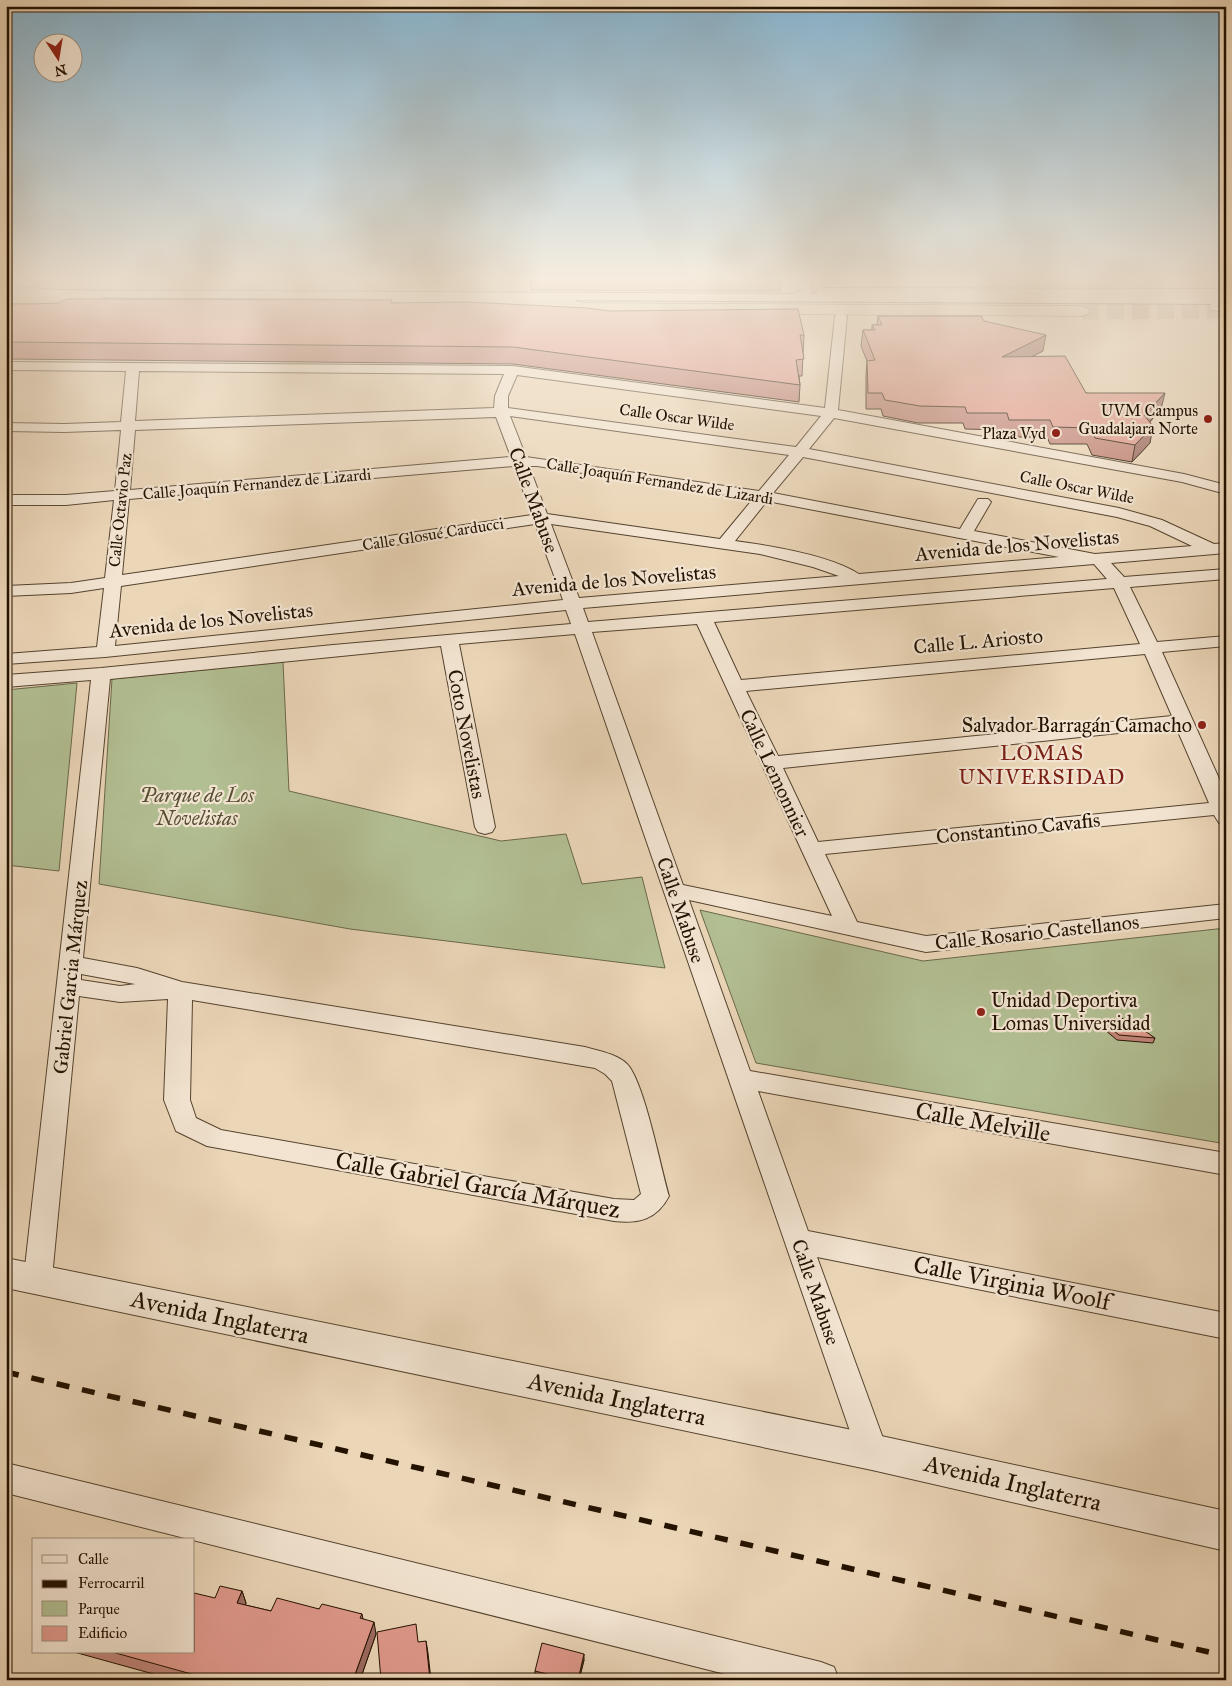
<svg xmlns="http://www.w3.org/2000/svg" width="1232" height="1686" font-family="'IM FELL Great Primer',serif">
	<rect width="100%" height="100%" fill="#ebd6b8"/>
	<filter id="stains"><feTurbulence type="fractalNoise" baseFrequency=".004" numOctaves="4"/><feColorMatrix values="0 0 0 0 .2 0 0 0 0 .09 0 0 0 0 .02 0 0 0 .5 -.17"/></filter>
	<radialGradient id="worn" r=".72"><stop offset=".6" stop-color="#630" stop-opacity="0"/><stop offset="1" stop-color="#630" stop-opacity=".3"/></radialGradient>
	<g fill="#b2bf93" stroke="#6a684a">
		<path d="M283 662 289 791 501 841 566 834 582 884 642 877 665 968 350 929 99 884 112 679Z"/>
		<path d="M77 683 59 871 6 865V690Z"/>
		<path d="M700 910 923 961 1226 928V1144L756 1063Z"/>
	</g>
	<g fill="none" stroke-linecap="round" stroke-linejoin="round">
		<path stroke="#c3af93" stroke-width="17" stroke-dasharray="17 8" stroke-linecap="butt" d="M1082 311 1222 310"/>
		<defs>
			<g id="minor">
				<path d="M797 280H809L813 292 797 301H789L787 298 801 290Z"/>
				<path d="M822 288 1226 289V297L818 295 816 292 818 289Z"/>
				<path d="M841 312 847 316 838 410 1184 474 1226 485V494L1182 482 834 418 809 449 1119 508 1162 520 1214 544 1226 543V553L1111 563 1124 577 1226 569V579L1130 587 1157 642 1226 636V646L1162 652 1226 794V824L1219 823 1214 815 825 854 857 922 926 936 1226 904V918L926 952 689 900 750 1071 1226 1153V1175L758 1091 808 1231 1226 1313V1339L817 1257 888 1452 883 1463 872 1467 861 1463 575 634 459 644 495 827 492 832 485 834 478 832 475 827 441 646 110 679 83 958 137 968 182 982 585 1047C599 1051 617 1054 627 1064 644 1081 661 1169 669 1196 657 1219 639 1224 614 1221L207 1146 176 1131 164 1100 168 999 120 1002 79 996 53 1267 54 1280 50 1289 40 1292 30 1289 26 1280 25 1267 91 680 6 687V675L101 668 333 645 571 624 566 610 105 657 6 664V654L97 647 104 588 71 593 6 596V586L71 583 105 578 114 500 66 505H6V495H66L115 491 121 430 64 432 6 431V423L64 424 121 422 126 371 6 370V362L513 366 825 408 835 316ZM139 371 504 374 495 396 494 408 135 421ZM517 375 821 416 796 447 508 408V396ZM510 416 789 455 759 491 526 457ZM496 417 511 457 130 490 135 430ZM803 457 1117 517 1150 526 1192 546 1095 554 974 531 991 502 988 499H978L960 529 773 493ZM514 466 532 515 122 575 129 499ZM529 466H537L753 499 720 539 547 514ZM767 501 1059 557 859 574C829 555 772 546 735 541ZM535 524 563 600 115 646 121 586ZM551 524 760 554 813 567 839 576 579 598ZM1094 564 1107 579 588 622 583 608ZM1114 588 1140 644 741 680 714 622ZM697 624 832 916 683 885 592 632ZM1145 654 1172 716 778 756 746 691ZM1176 727 1209 803 818 842 783 768ZM81 974 135 984H136L120 986 81 980ZM192 1000 595 1068 605 1074 612 1081 641 1194 634 1200 614 1199 221 1130 196 1118 190 1100Z"/>
				<path d="M6 1463 821 1662 834 1667 839 1680H749L6 1493Z"/>
			</g>
			<g id="tertiary">
				<path d="M34 290 1226 296V304L29 297 27 294 29 291Z"/>
				<path d="M6 1258 872 1434 1226 1511V1551L872 1470 6 1288Z"/>
			</g>
			<path id="secondary" d="M6 286 62 290 67 292 70 295 67 298 62 300 6 296Z"/>
			<g id="trunk">
				<path d="M6 296 100 297 105 299 108 302 105 305 100 307 6 306Z"/>
				<path d="M356 298 573 299 580 303 1082 306 1088 308 1090 311 1088 314 1082 316 555 313 548 309 351 306 348 303 351 300Z"/>
				<path d="M1217 302H1226V312L1211 310 1209 307 1211 304Z"/>
			</g>
		</defs>
		<use href="#minor" stroke="#55432e" stroke-width="2"/>
		<use href="#tertiary" stroke="#55432e" stroke-width="2"/>
		<use href="#secondary" stroke="#231200" stroke-width="1"/>
		<use href="#trunk" stroke="#231200" stroke-width="1"/>
		<use href="#minor" fill="#f2e4d1" fill-rule="evenodd"/>
		<use href="#tertiary" fill="#f2e4d1" fill-rule="evenodd"/>
		<use href="#secondary" fill="#f2e4d1" fill-rule="evenodd"/>
		<use href="#trunk" fill="#ebd6b8" fill-rule="evenodd"/>
		<path stroke="#231200" stroke-width="5.5" stroke-dasharray="13 13" stroke-linecap="butt" d="M6 1372 1226 1656"/>
	</g>
	<g fill="#c18478" stroke="#231200">
		<path d="M530 280H781L780 291 531 290Z"/>
		<path d="M393 303 804 335 802 376H799L800 385 799 402 513 364 6 359V304Z"/>
		<path d="M878 316 984 321 1043 351 1031 357 1086 393 1161 409 1150 422V443L1132 462 1092 455 1087 444H1050L1047 437H1007L1004 430 965 429 963 423H918L883 416 881 409H866V376L867 361 861 346 863 330H872V325H877Z"/>
		<path d="M1101 1020 1155 1038 1153 1043 1117 1040 1099 1025Z"/>
		<path d="M242 1591 246 1603 245 1605 271 1611 319 1609 362 1614 363 1619 376 1634 360 1680H175L74 1652H194L215 1598Z"/>
		<path d="M584 1660 579 1680H550L535 1676V1671Z"/>
	</g>
	<g fill="#9d6b62" stroke="#231200">
		<path d="M1046 335 1043 351 999 373 1002 357Z"/>
		<path d="M1165 393 1161 409 1140 432 1144 415Z"/>
		<path d="M1153 426 1150 443 1132 462 1135 445Z"/>
		<path d="M242 1591 246 1603 241 1615 237 1603Z"/>
		<path d="M374 1622 376 1634 360 1680H353Z"/>
		<path d="M426 1641 428 1653 431 1680H430Z"/>
		<path d="M584 1654V1660L579 1680H578Z"/>
	</g>
	<g fill="#e0998c" stroke="#231200">
		<path d="M67 299 392 300 391 303 468 302 586 308 611 311 798 309 804 335H800L804 359 796 360 800 385 513 347 6 342V304H35L59 303Z"/>
		<path d="M878 316H981L984 321 1046 335 1002 357 1065 356 1086 393H1165L1144 415 1153 426 1135 445 1095 438 1091 428 1053 427 1050 420H1009L1007 413H967L965 407 920 406 885 400 882 393H868L867 361 875 360 863 330H875L872 325H882Z"/>
		<path d="M1121 1018 1129 1020 1155 1038 1119 1035 1101 1020Z"/>
		<path d="M220 1586 242 1591 237 1603 271 1611 277 1598 319 1609 322 1604 362 1614 360 1618 374 1622 353 1680H193L195 1675 112 1652H194V1593L215 1598Z"/>
		<path d="M416 1624 418 1642 426 1641 430 1680H381L377 1632Z"/>
		<path d="M542 1643 584 1654 578 1680H571L535 1671Z"/>
	</g>
	<linearGradient id="sky" x2="0" y2="1"><stop stop-color="#88b6d2"/><stop offset="0.54" stop-color="#f6eddf"/><stop offset="1" stop-color="#f6eddf" stop-opacity="0"/></linearGradient>
	<rect width="1232" height="516" fill="url(#sky)"/>
	<g fill="#8f2418" stroke="#f2e4d1" stroke-width="2">
		<circle cx="1208" cy="419" r="5"/>
		<circle cx="1056" cy="433" r="5"/>
		<circle cx="1202" cy="725" r="5"/>
		<circle cx="981" cy="1012" r="5"/>
	</g>
	<g text-anchor="middle" dominant-baseline="central" stroke-width="4.5" stroke-linejoin="round" paint-order="stroke">
		<g font-size="16" fill="#231200" stroke="#f2e4d1" text-anchor="end">
			<text x="1198" y="410">UVM Campus<tspan x="1198" dy="18">Guadalajara Norte</tspan></text>
			<text x="1046" y="433">Plaza Vyd</text>
		</g>
		<g font-size="16" fill="#231200" stroke="#f2e4d1">
			<text transform="translate(677 417) rotate(8)">Calle Oscar Wilde</text>
			<text transform="translate(660 481) rotate(9)">Calle Joaquín Fernandez de Lizardi</text>
			<text transform="translate(257 484) rotate(-5)">Calle Joaquín Fernandez de Lizardi</text>
			<text transform="translate(1077 487) rotate(11)">Calle Oscar Wilde</text>
			<text transform="translate(120 510) rotate(-84)">Calle Octavio Paz</text>
			<text transform="translate(433 534) rotate(-9)">Calle Glosué Carducci</text>
		</g>
		<g font-size="20" fill="#231200" stroke="#f2e4d1">
			<text transform="translate(534 500) rotate(70)">Calle Mabuse</text>
			<text transform="translate(1017 545) rotate(-5)">Avenida de los Novelistas</text>
			<text transform="translate(614 580) rotate(-5)">Avenida de los Novelistas</text>
			<text transform="translate(211 620) rotate(-6)">Avenida de los Novelistas</text>
			<text transform="translate(978 641) rotate(-5)">Calle L. Ariosto</text>
			<text transform="translate(467 734) rotate(79)">Coto Novelistas</text>
			<text transform="translate(775 773) rotate(65)">Calle Lemonnier</text>
			<text transform="translate(1018 828) rotate(-6)">Constantino Cavafis</text>
			<text transform="translate(681 910) rotate(71)">Calle Mabuse</text>
			<text transform="translate(1037 932) rotate(-6)">Calle Rosario Castellanos</text>
			<text transform="translate(70 977) rotate(-84)">Gabriel Garcia Márquez</text>
			<text transform="translate(816 1292) rotate(71)">Calle Mabuse</text>
		</g>
		<g font-size="20" fill="#231200" stroke="#f2e4d1" text-anchor="end">
			<text x="1192" y="725">Salvador Barragán Camacho</text>
			<text x="991" y="1000" text-anchor="start">Unidad Deportiva<tspan x="991" dy="23">Lomas Universidad</tspan></text>
		</g>
		<g font-size="20" font-style="italic" fill="#554f33" stroke="#f2e4d1">
			<text x="197" y="795">Parque de Los<tspan x="197" dy="23">Novelistas</tspan></text>
		</g>
		<g font-size="21" letter-spacing="1" fill="#7a1f14" stroke="#f2e4d1">
			<text x="1042" y="753">LOMAS<tspan x="1042" dy="24">UNIVERSIDAD</tspan></text>
		</g>
		<g font-size="24" fill="#231200" stroke="#f2e4d1">
			<text transform="translate(983 1122) rotate(10)">Calle Melville</text>
			<text transform="translate(478 1185) rotate(10)">Calle Gabriel García Márquez</text>
			<text transform="translate(1012 1283) rotate(11)">Calle Virginia Woolf</text>
			<text transform="translate(220 1317) rotate(12)">Avenida Inglaterra</text>
			<text transform="translate(617 1399) rotate(12)">Avenida Inglaterra</text>
			<text transform="translate(1013 1483) rotate(13)">Avenida Inglaterra</text>
		</g>
	</g>
	<rect width="1232" height="1686" fill="none" stroke="#ebd6b8" stroke-width="25"/>
	<rect x="8" y="8" width="1217" height="1671" fill="none" stroke="#231200" stroke-width="2.5"/>
	<rect x="12" y="12" width="1207" height="1661" fill="none" stroke="#231200"/>
	<rect x="32" y="1538" width="162" height="115" fill="#f2e4d1" stroke="#9f907d"/>
	<rect x="42" y="1555" width="25" height="8" fill="#f2e4d1" stroke="#9f907d"/>
	<text x="78" y="1564" font-size="15" fill="#231200">Calle</text>
	<rect x="42" y="1580" width="25" height="8" fill="#231200" stroke="#9f907d"/>
	<text x="78" y="1588" font-size="15" fill="#231200">Ferrocarril</text>
	<rect x="42" y="1601" width="25" height="15" fill="#b2bf93" stroke="#9f907d"/>
	<text x="78" y="1614" font-size="15" fill="#231200">Parque</text>
	<rect x="42" y="1626" width="25" height="15" fill="#e0998c" stroke="#9f907d"/>
	<text x="78" y="1638" font-size="15" fill="#231200">Edificio</text>
	<g transform="translate(58 58) rotate(168)"><circle r="24" fill="#f2e4d1" stroke="#9f907d"/>
	<path d="M0-4L9 19L0 12L-9 19Z" fill="#8f2418"/>
	<text y="-8" font-size="14" font-weight="bold" text-anchor="middle" fill="#231200">N</text>
	</g>
	<rect width="100%" height="100%" filter="url(#stains)"/>
	<rect width="100%" height="100%" fill="url(#worn)"/>
</svg>
